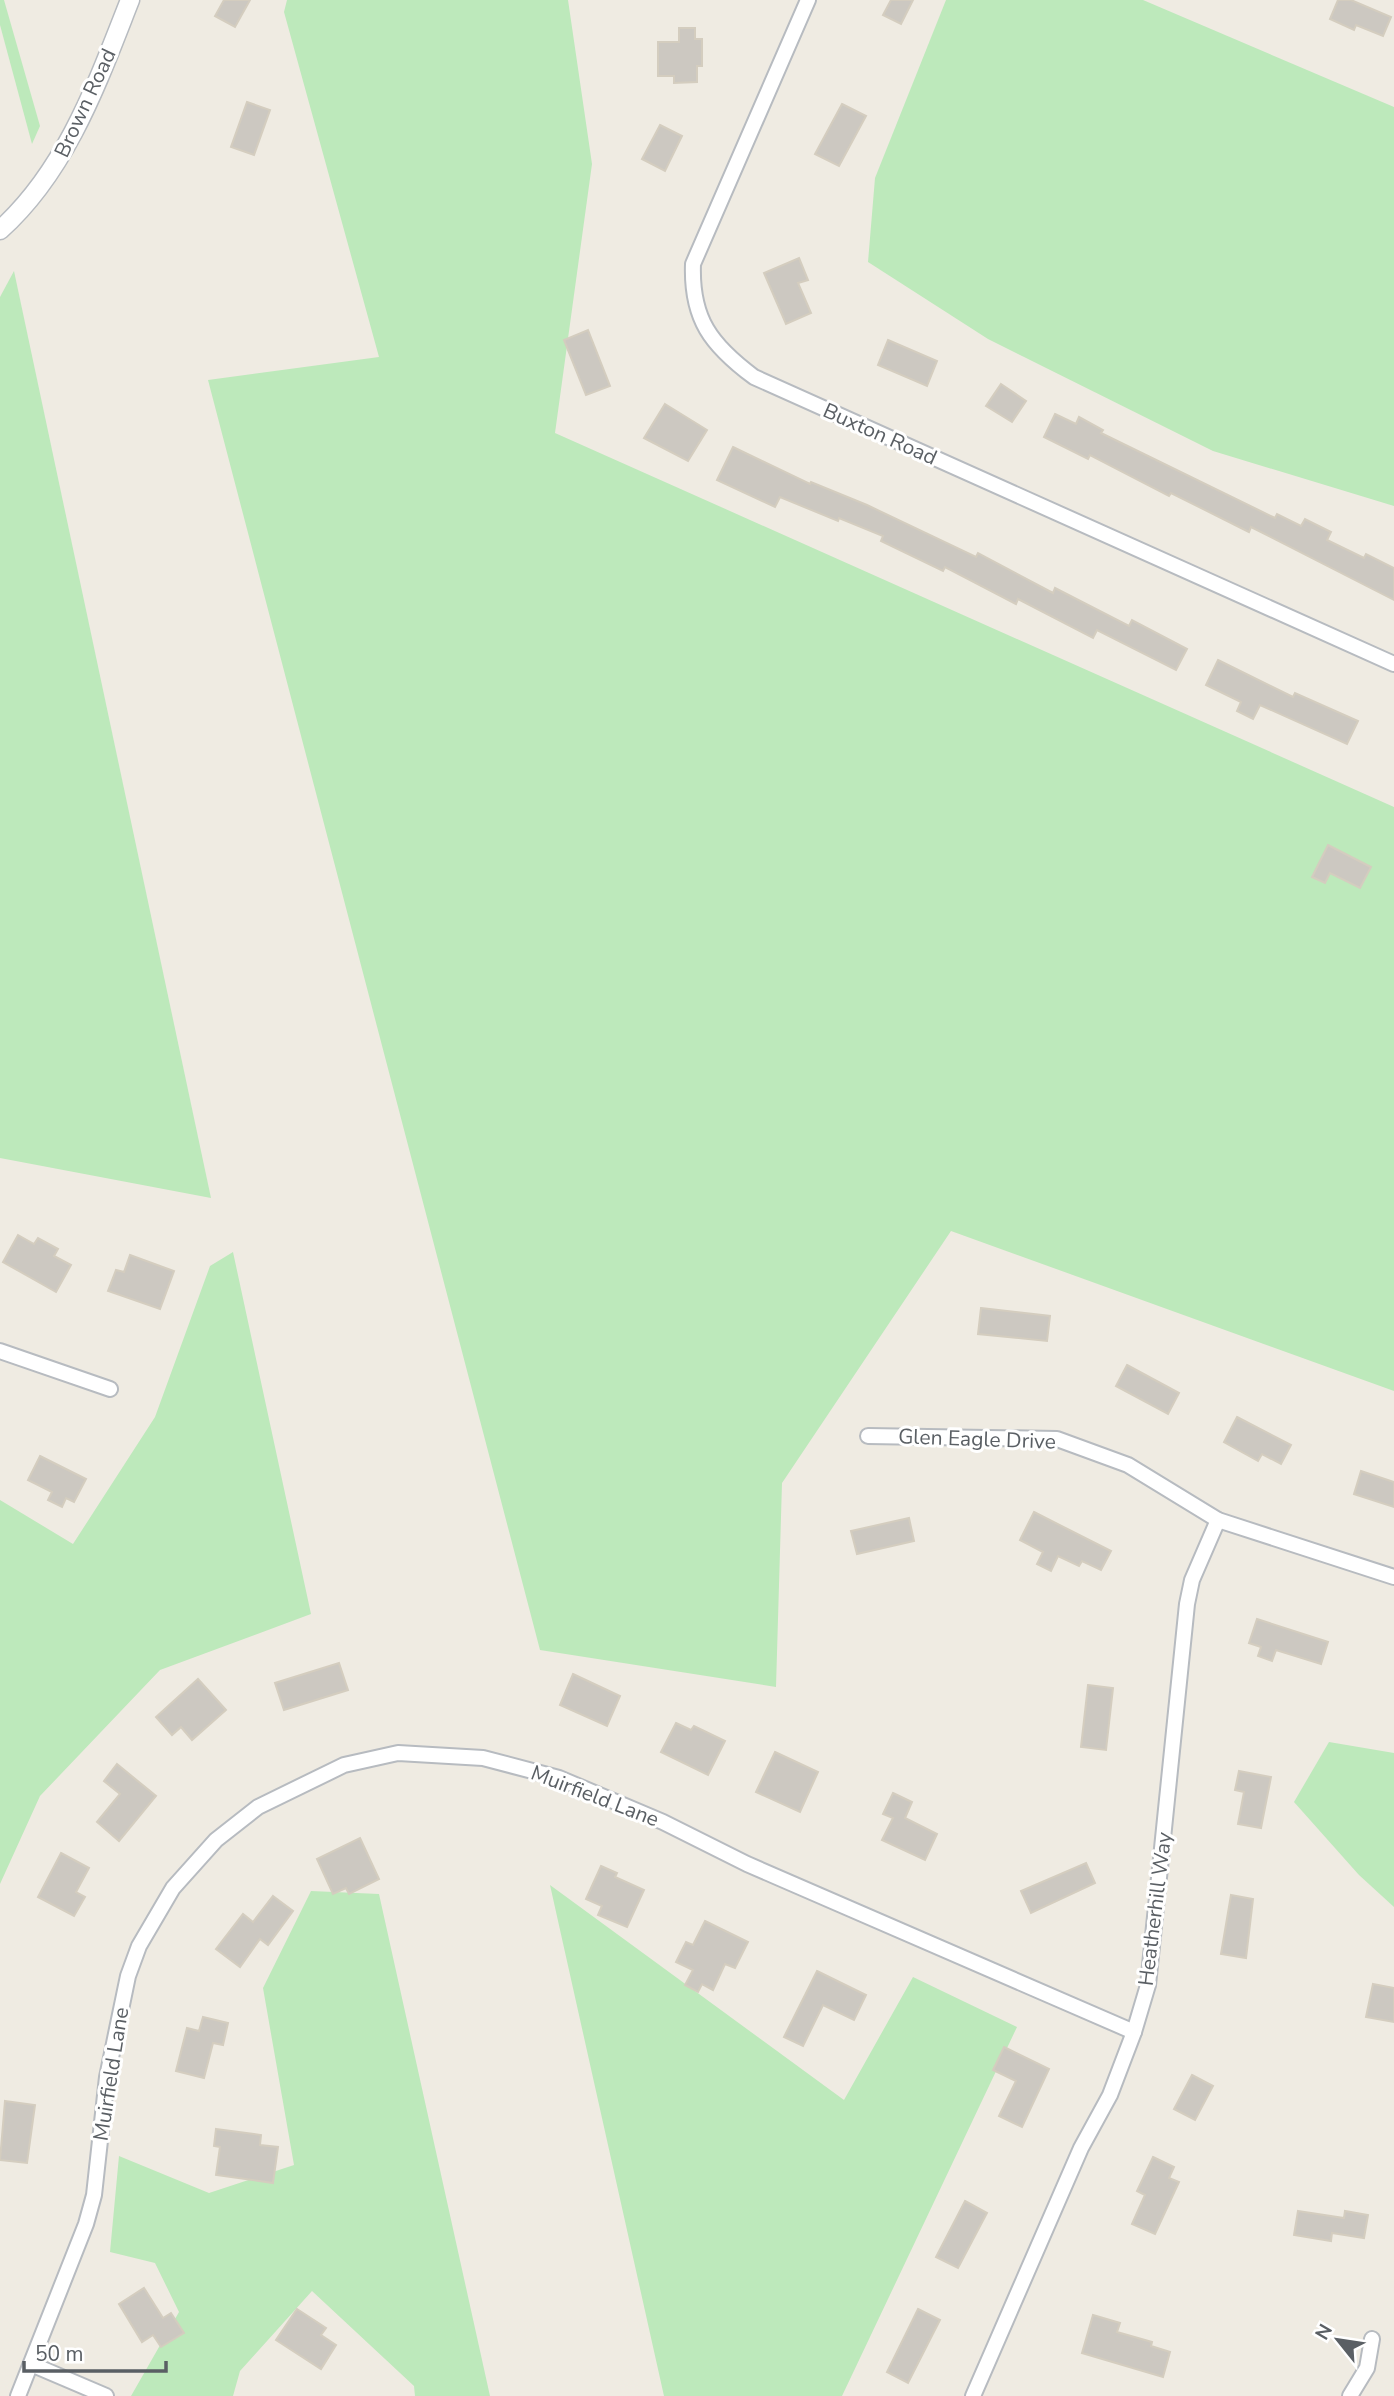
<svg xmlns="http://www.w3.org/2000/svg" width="1394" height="2396" font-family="'Nunito Sans',sans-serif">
	<rect width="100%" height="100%" fill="#efebe2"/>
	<g fill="#bde9bb">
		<path d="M0 0H4L40 126 32 144 0 25Z"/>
		<path d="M287 0H568L592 164 555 433 1394 807V1391L951 1231 782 1483 776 1687 540 1650 208 380 379 357 284 12Z"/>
		<path d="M946 0H1143L1394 107V506L1213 451 988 339 868 262 875 178Z"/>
		<path d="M14 271 211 1198 0 1158V297Z"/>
		<path d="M233 1252 311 1614 160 1670 40 1796 0 1884V1500L73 1544 155 1417 210 1266Z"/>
		<path d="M1329 1742 1394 1753V1907L1359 1875 1294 1802Z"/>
		<path d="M550 1885 844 2100 913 1977 1017 2027 842 2396H664Z"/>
		<path d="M311 1891 379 1894 490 2396H415L414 2386 312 2291 240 2371 233 2396H131L179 2312 155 2263 110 2252 119 2156 209 2193 294 2165 263 1988Z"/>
	</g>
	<g fill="#ccc8c1" stroke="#d4cdbf" stroke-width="2">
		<path d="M224 0H250L235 27 215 16Z"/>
		<path d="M891 0H913L901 24 883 15Z"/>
		<path d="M1338 0H1351L1391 17 1383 36 1356 25 1354 30 1330 19Z"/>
		<path d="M679 28H695V39H702V66H697V82L674 83V76H658V42H679Z"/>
		<path d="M247 102 270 110 254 155 231 147Z"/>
		<path d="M842 104 866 116 839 166 815 154Z"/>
		<path d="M660 125 682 136 665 171 642 159Z"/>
		<path d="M799 258 808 280 798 283 811 313 786 324 764 273Z"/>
		<path d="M588 330 610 386 586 395 564 340Z"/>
		<path d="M888 340 937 361 927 386 878 365Z"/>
		<path d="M1001 384 1026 401 1012 422 986 406Z"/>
		<path d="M665 404 707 430 688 461 644 438Z"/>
		<path d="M1055 414 1076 424 1079 417 1103 430 1101 433 1275 518 1277 514 1301 526 1305 519 1331 532 1327 540 1364 558 1366 554 1394 568V600L1251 527 1249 532 1171 493 1169 496 1090 455 1088 459 1044 437Z"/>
		<path d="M733 447 810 484 811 482 867 505 976 557 978 553 1053 593 1055 588 1129 626 1132 620 1187 649 1176 670 1097 630 1093 638 1018 599 1016 604 945 567 943 571 881 541 883 536 839 518 838 521 780 497 775 507 717 480Z"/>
		<path d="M1218 660 1293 697 1295 693 1358 721 1347 744 1260 705 1253 719 1237 711 1241 702 1206 685Z"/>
		<path d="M1328 845 1371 867 1360 888 1330 873 1325 883 1312 877Z"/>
		<path d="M18 1235 34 1244 38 1238 58 1249 54 1256 71 1265 56 1292 3 1262Z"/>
		<path d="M130 1255 174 1271 160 1309 108 1291 116 1270 124 1272Z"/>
		<path d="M981 1308 1050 1316 1047 1341 978 1334Z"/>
		<path d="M1127 1365 1179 1393 1168 1414 1116 1386Z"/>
		<path d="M1237 1417 1291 1445 1281 1464 1262 1454 1258 1461 1224 1442Z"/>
		<path d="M40 1456 86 1479 74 1502 66 1498 62 1507 48 1500 52 1492 28 1480Z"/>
		<path d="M1361 1471 1394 1482V1507L1354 1494Z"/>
		<path d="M1034 1512 1111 1551 1101 1570 1082 1561 1079 1566 1058 1556 1051 1571 1037 1564 1043 1552 1020 1540Z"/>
		<path d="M909 1518 914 1541 857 1554 851 1531Z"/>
		<path d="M1257 1619 1328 1642 1321 1664 1276 1650 1272 1661 1258 1656 1261 1647 1249 1643Z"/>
		<path d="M339 1663 348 1690 284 1710 275 1683Z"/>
		<path d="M573 1674 620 1696 607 1726 560 1705Z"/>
		<path d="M198 1679 226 1710 192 1740 181 1727 172 1735 156 1717Z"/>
		<path d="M1088 1685 1113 1688 1106 1750 1081 1747Z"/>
		<path d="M676 1723 691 1730 694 1726 725 1741 708 1775 661 1752Z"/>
		<path d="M775 1752 818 1772 800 1812 756 1792Z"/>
		<path d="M117 1764 156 1796 119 1841 97 1822 120 1794 104 1781Z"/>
		<path d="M1239 1771 1271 1777 1261 1828 1238 1824 1244 1792 1235 1790Z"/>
		<path d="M893 1793 912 1802 905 1818 937 1834 925 1860 882 1840 893 1818 883 1814Z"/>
		<path d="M360 1838 379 1879 349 1894 346 1888 333 1894 317 1859Z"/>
		<path d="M61 1853 89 1868 76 1892 85 1897 74 1916 38 1897Z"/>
		<path d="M1086 1863 1095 1883 1031 1913 1021 1891Z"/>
		<path d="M601 1866 617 1873 615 1877 644 1890 627 1927 598 1915 602 1906 586 1899Z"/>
		<path d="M1231 1895 1253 1899 1246 1958 1221 1954Z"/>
		<path d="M273 1896 293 1911 268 1945 260 1939 240 1967 216 1949 243 1914 253 1922Z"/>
		<path d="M705 1921 748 1942 735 1968 725 1964 713 1990 702 1984 698 1992 685 1985 693 1970 676 1962 686 1942 693 1945Z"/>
		<path d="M817 1971 866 1995 854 2020 823 2005 803 2046 784 2037Z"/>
		<path d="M1373 1984 1394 1988V2022L1366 2017Z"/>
		<path d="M203 2017 228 2023 223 2045 213 2043 204 2078 176 2071 187 2028 199 2031Z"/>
		<path d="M1004 2047 1049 2069 1022 2127 999 2116 1016 2081 993 2070Z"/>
		<path d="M1192 2075 1213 2086 1195 2120 1174 2109Z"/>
		<path d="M5 2101 35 2105 27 2163 0 2160Z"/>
		<path d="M216 2129 261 2135 260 2145 278 2147 273 2183 216 2175 220 2147 214 2146Z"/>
		<path d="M1153 2157 1174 2167 1169 2178 1179 2182 1155 2234 1132 2224 1145 2195 1137 2191Z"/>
		<path d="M965 2201 987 2213 958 2268 936 2257Z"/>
		<path d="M1298 2211 1344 2218 1345 2211 1368 2215 1364 2238 1332 2233 1331 2241 1294 2235Z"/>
		<path d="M144 2288 163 2318 171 2313 184 2333 161 2347 153 2335 142 2342 119 2304Z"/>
		<path d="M297 2309 326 2328 321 2335 336 2345 321 2369 276 2340Z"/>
		<path d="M918 2309 940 2320 908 2383 887 2372Z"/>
		<path d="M1093 2315 1120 2323 1117 2332 1152 2342 1151 2346 1170 2352 1163 2377 1082 2353Z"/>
	</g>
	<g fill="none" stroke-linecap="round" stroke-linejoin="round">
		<defs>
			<g id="minor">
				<path d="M808 0 693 264C691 319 711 345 754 377L1394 664"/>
				<path d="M0 1351 110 1389"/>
				<path d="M868 1436 1057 1439 1128 1465 1218 1520 1394 1577"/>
				<path d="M31 2364 106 2396"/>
				<path d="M18 2396 86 2224 94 2195 107 2077 128 1976 139 1946 173 1888 216 1840 258 1807 344 1765 398 1753 483 1758 559 1778 663 1822 747 1864 1134 2032"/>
				<path d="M973 2396 1081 2148 1110 2095 1134 2032 1148 1985 1187 1604 1192 1580 1218 1520"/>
				<path d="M1350 2396 1367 2368 1372 2339"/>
			</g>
			<path id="tertiary" d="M0 230C67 170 98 81 130 0"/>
		</defs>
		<use href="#minor" stroke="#b7bbc0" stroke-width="18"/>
		<use href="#tertiary" stroke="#b7bbc0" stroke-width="21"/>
		<use href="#minor" stroke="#fff" stroke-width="14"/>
		<use href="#tertiary" stroke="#fff" stroke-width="18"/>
	</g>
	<g text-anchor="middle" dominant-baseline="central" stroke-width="6" stroke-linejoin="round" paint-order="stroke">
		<g font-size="21" fill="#5a5f64" stroke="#fff">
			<text transform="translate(85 103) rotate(-65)">Brown Road</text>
			<text transform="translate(880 434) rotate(24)">Buxton Road</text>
			<text transform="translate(977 1439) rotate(2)">Glen Eagle Drive</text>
			<text transform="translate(595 1796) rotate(21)">Muirfield Lane</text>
			<text transform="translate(1155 1909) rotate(-83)">Heatherhill Way</text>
			<text transform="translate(111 2074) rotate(-81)">Muirfield Lane</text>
		</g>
	</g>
	<g transform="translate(1338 2340) rotate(300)" stroke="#ffffff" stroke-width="5" paint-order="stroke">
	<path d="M0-5L12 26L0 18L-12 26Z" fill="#5a5f64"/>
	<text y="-10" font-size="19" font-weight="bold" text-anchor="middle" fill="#5a5f64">N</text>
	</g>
	<path d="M24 2361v10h142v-10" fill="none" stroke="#5a5f64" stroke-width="3.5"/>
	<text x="35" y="2361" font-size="21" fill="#5a5f64" stroke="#ffffff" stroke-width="5" paint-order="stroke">50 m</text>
</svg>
